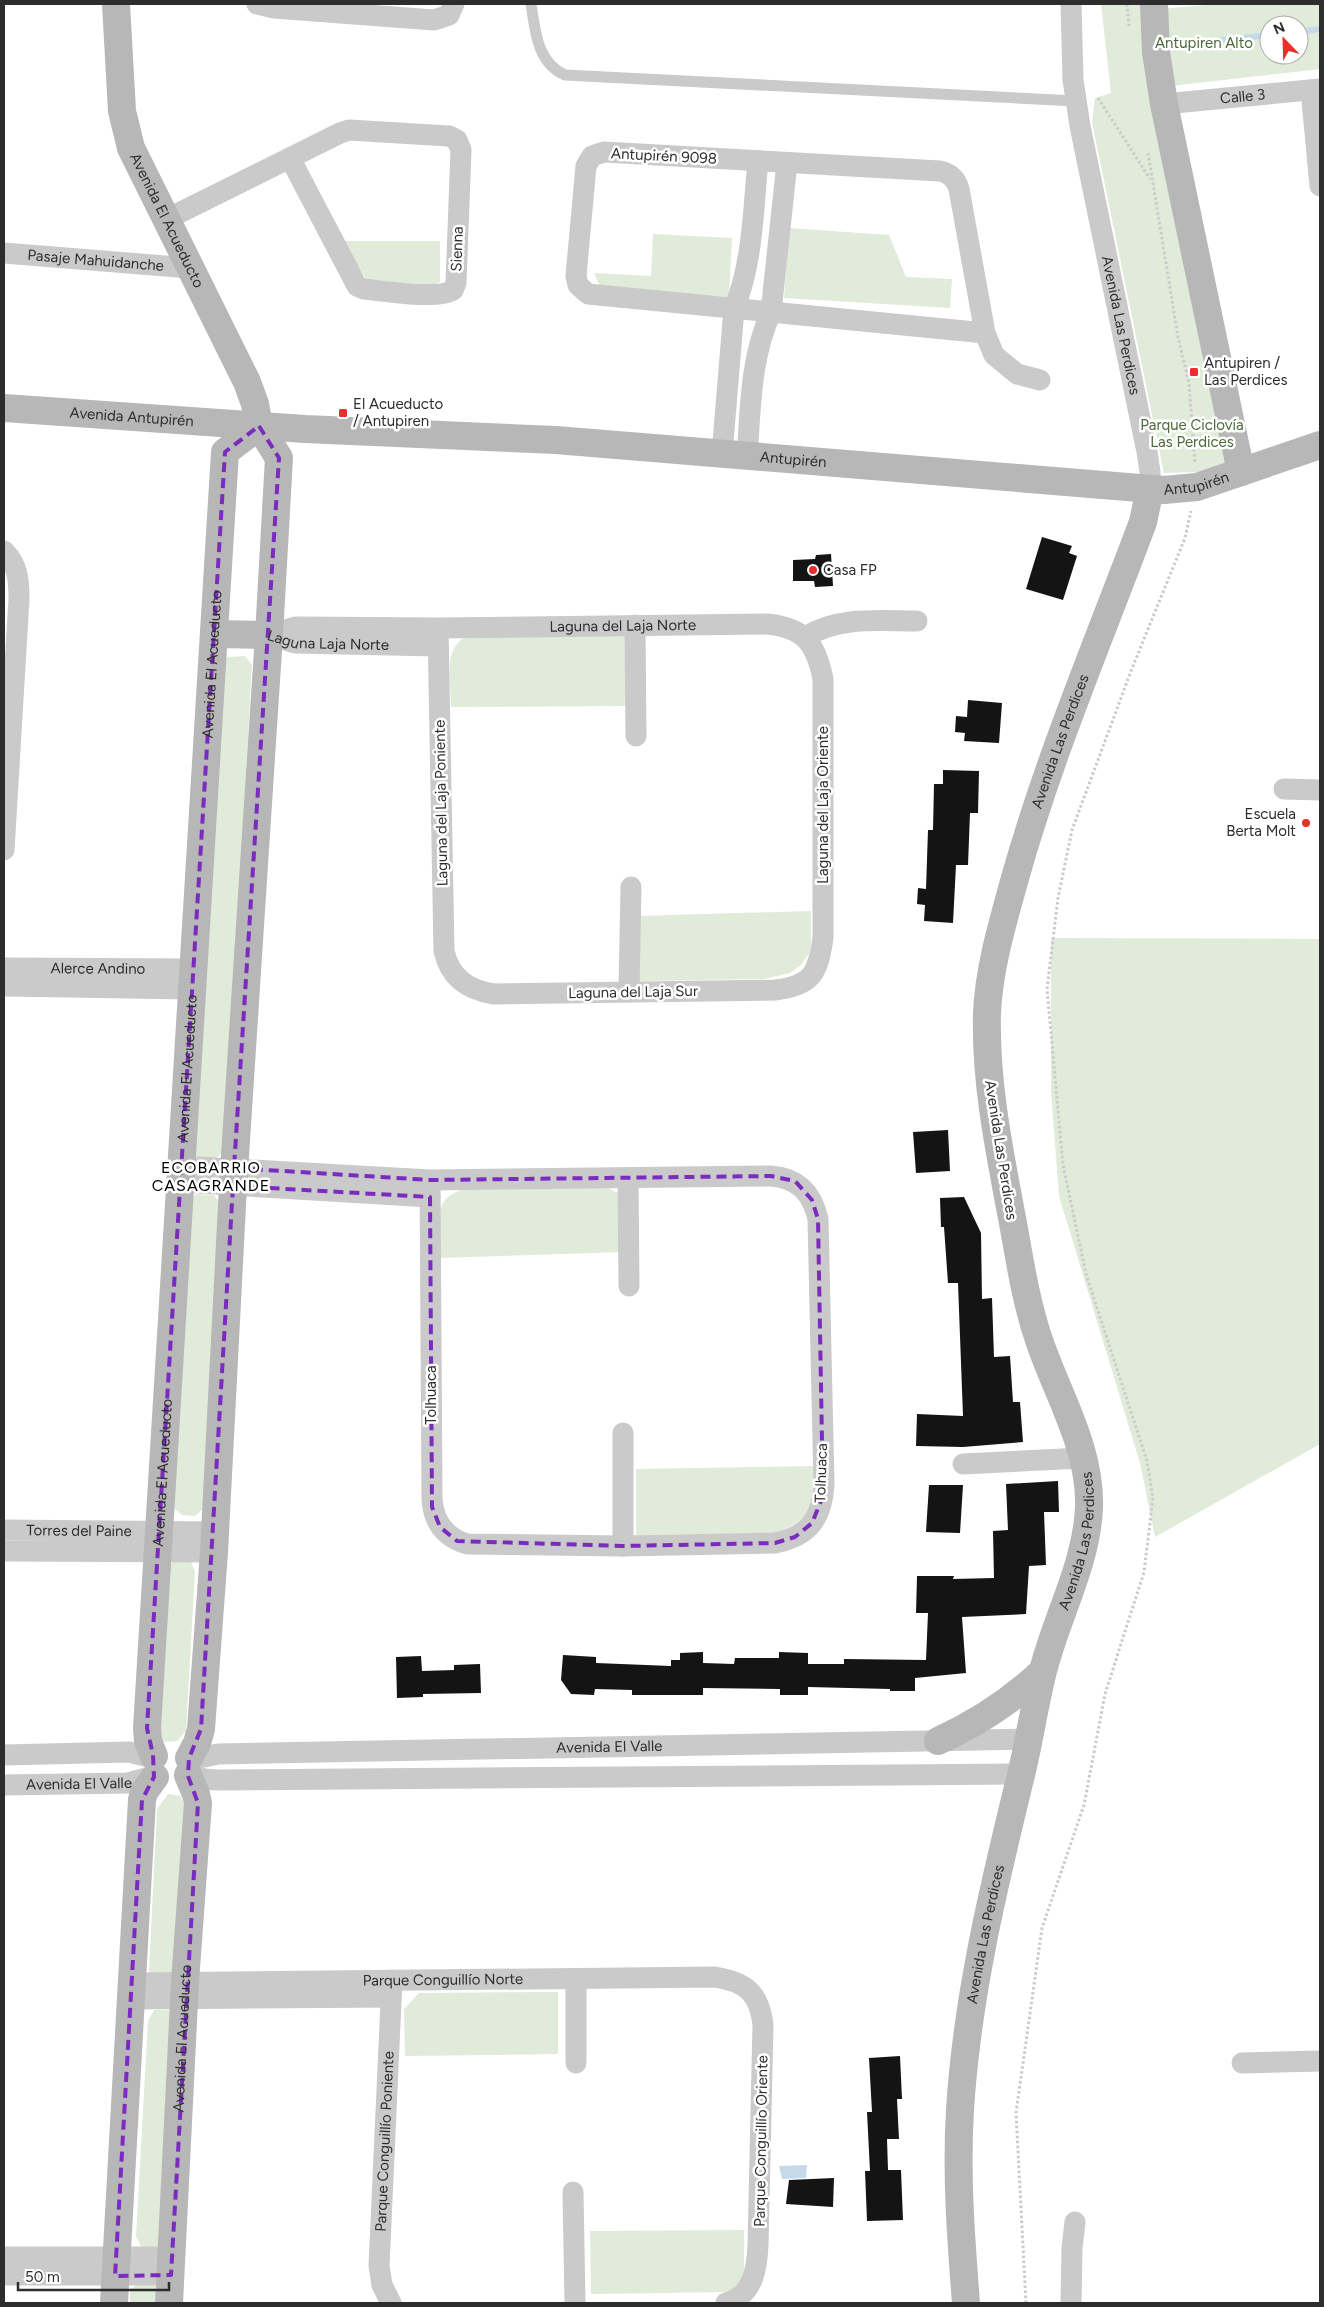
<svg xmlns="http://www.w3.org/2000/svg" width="1324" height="2307" font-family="Figtree,sans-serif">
	<rect width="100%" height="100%" fill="#fff"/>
	<g fill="#e1ebda" fill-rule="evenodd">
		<path d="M1101 4H1141L1234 463 1199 472 1164 473 1092 122 1095 98 1111 93Z"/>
		<path d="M1217 4H1320V69L1171 86 1160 9ZM1269 25H1299V55H1269Z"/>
		<path d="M789 228 889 235 906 277 952 279 950 308 784 298Z"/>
		<path d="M653 234 732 238 729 297 602 291 594 273 651 276Z"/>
		<path d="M342 241H440V282L422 291 366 278Z"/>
		<path d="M623 635 627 638 628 704 623 706 451 707C451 686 442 646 467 637Z"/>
		<path d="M245 656 252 665 225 1151 210 1162 199 1158 191 1150 219 664 228 657Z"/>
		<path d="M811 911V944L809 953 801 965 790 973 764 979 637 981V916Z"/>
		<path d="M1051 938 1320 939V1444L1155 1537 1140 1463 1059 1196 1051 1092Z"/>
		<path d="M608 1188 620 1194 623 1252 439 1258C439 1232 430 1198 462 1190Z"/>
		<path d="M196 1194 214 1195 219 1202 203 1509 195 1516 182 1515 172 1506 190 1200Z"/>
		<path d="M815 1466C813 1505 815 1518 775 1533L636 1535V1469Z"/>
		<path d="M176 1558 190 1560 195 1571 186 1731 177 1741 163 1742 158 1735 165 1572Z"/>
		<path d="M168 1794 181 1796 185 1807 177 1966 169 1977 154 1978 149 1971 157 1809Z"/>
		<path d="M558 1992V2054L405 2056 404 2009 419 1993Z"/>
		<path d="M154 2010H171L159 2247 142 2249 136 2236 148 2021Z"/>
		<path d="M744 2230V2277L730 2292 591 2294 590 2231Z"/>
		<path d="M138 2283 154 2284 157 2293 156 2303H130V2290Z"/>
	</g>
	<path fill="#c5d9eb" d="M807 2165 806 2178 782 2179 779 2166Z"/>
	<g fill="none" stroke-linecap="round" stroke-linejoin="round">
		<g stroke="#c5d9eb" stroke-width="6">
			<path d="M1299 32 1320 29"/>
			<path d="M1214 41 1269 35"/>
		</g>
	</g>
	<g fill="#141414">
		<path d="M1042 537 1072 546 1069 553 1077 556 1063 600 1026 589Z"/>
		<path d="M831 554 833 586 815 587 814 581H793V560L815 559 816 555Z"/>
		<path d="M968 700 1002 703 999 743 964 741 965 733 955 732 956 716 967 717Z"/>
		<path d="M943 770 979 771 978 813H970L968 865H956L953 923 924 921 925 905 917 904 918 888 926 889 928 830H933L934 784H943Z"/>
		<path d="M948 1130 950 1171 916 1173 913 1132Z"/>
		<path d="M964 1197 981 1233 982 1299 992 1298 994 1357 1010 1356 1013 1402H1020L1023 1442 963 1447 916 1446 917 1414 963 1416 958 1283H948L944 1227H941L940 1198Z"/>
		<path d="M1058 1481 1059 1512H1044L1046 1565 1029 1566 1026 1614 962 1617 966 1673 915 1678V1691H890V1689L808 1687V1695H780V1689L703 1688V1695H632V1690L595 1689 594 1695 571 1694 561 1680 563 1655 596 1657V1663L671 1666V1660H680V1653L703 1652V1663L734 1664 735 1658H779V1652L808 1653V1664H844V1659L926 1660 928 1613H916L917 1576H954L953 1579 994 1578 993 1531 1008 1530 1006 1484Z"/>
		<path d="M929 1485H963L960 1533 926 1532Z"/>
		<path d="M421 1656 422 1671 454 1670V1665L480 1664 481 1693 423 1694V1697L397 1698 396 1657Z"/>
		<path d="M900 2056 902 2099H897L899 2139H887L888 2170H901L903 2220 867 2221 865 2171H870L867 2112H872L869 2058Z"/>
		<path d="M834 2178 833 2207 786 2204 789 2180Z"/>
	</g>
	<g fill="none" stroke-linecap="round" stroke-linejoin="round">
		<g stroke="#cacaca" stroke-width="3" stroke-dasharray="2.5 2.5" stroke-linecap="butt">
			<path d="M1127 4 1129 26"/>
			<path d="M1098 98 1150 179"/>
			<path d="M1148 153 1178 337 1189 383 1195 463"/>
			<path d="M1026 2303 1016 2113 1042 1928 1084 1805 1105 1694 1144 1572 1153 1498 1147 1461 1086 1274 1063 1165 1047 989 1058 898 1072 830 1131 671 1185 538 1191 511"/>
		</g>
		<path stroke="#cacaca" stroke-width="11" d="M531 4C535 30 537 63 565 75L1076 101"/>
		<g stroke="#cacaca" stroke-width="21">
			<path d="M257 4 274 8 434 20 449 15 454 4"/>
			<path id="s1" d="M1071 4 1073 80 1080 126 1147 452 1150 472V489"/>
			<path d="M1311 90 1320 186"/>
			<path id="s2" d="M1164 104 1320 89"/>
			<path d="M604 152 940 171C950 173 956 179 959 189L985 333 588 294 578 285 576 276 586 166 592 156Z"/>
			<path d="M165 220 340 133 349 130 449 136 457 140 461 150 456 283 453 290C438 300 383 291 364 289L357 286 290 158"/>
			<path id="s3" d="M4 253 190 268"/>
			<path d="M985 333 994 355 1017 374 1040 380"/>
			<path d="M722 454 734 309C753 262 753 211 758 161"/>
			<path d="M747 456C751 405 750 360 771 312L787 163"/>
			<path d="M4 551C18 565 19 580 19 599L4 850"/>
			<path d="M635 625 636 736"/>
			<path id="s4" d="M269 635 295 627 438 628 768 624C805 628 816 644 823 679V938C818 973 812 986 775 990L494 994C468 990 450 978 444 951L438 628"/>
			<path id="s5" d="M269 635 295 643 438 646"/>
			<path d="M805 637C839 616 879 621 917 621"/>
			<path d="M1284 789 1320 790"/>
			<path id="s6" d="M4 968 192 969"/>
			<path d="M4 986 191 989"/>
			<path d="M629 991 631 887"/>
			<path d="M181 1166 430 1180 771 1176C798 1178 812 1193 818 1219L824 1485C822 1518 809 1536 775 1543L623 1546 467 1544C444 1537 433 1521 432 1498L430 1180"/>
			<path d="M628 1178 629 1286"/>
			<path d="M180 1182 430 1197"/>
			<path d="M623 1433V1546"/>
			<path d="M963 1464 1083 1458"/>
			<path id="s7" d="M4 1530 215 1532"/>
			<path d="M4 1551 214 1552"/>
			<path d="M4 1755 129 1752 153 1758"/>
			<path id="s8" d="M190 1760 218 1754 1029 1739"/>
			<path d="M189 1774 204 1779 216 1780 1021 1774"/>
			<path id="s9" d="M4 1785 128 1783 154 1776"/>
			<path d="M576 1979V2063"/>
			<path id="s10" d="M133 1983 715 1977C746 1982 759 1993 763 2024L758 2245C757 2269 753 2296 726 2303"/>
			<path d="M132 1999 391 1997"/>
			<path d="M1242 2063 1320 2061"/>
			<path d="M573 2192 575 2303"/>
			<path d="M4 2257H172"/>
			<path d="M4 2275H171"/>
			<path id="s11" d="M391 2303 382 2285 379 2266 392 1980"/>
			<path d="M1071 2303 1072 2248 1075 2222"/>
		</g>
		<g stroke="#b7b7b7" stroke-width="28">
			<path id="s12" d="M116 4 122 111 131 148 247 382 255 404 259 426 279 458 269 635 233 1186 214 1552 201 1729 197 1743 189 1758"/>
			<path d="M1154 4 1156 52 1164 104 1241 472"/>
			<path id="s13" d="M4 408 305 429 556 440 1164 490 1197 487 1320 445"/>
			<path d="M214 634 269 635"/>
			<path d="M938 1741C978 1723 1010 1702 1042 1672"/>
			<path id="s14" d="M154 1756 148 1741 147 1728 225 452 259 426"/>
			<path d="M114 2303 142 1800 144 1792 155 1777"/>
			<path id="s15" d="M169 2303 185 1982 198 1803 196 1794 188 1775"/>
			<path id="s16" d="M966 2303C961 2239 956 2175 960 2110 967 1996 994 1885 1021 1775 1029 1742 1034 1708 1042 1675 1055 1619 1087 1565 1089 1507 1091 1448 1057 1394 1039 1340 1026 1302 1020 1262 1013 1223 1000 1154 985 1083 987 1013 989 967 1003 922 1015 878 1049 757 1099 640 1143 522L1150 489"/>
		</g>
	</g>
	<path fill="none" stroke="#7b2cbf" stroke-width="4" stroke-dasharray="10 6" stroke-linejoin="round" d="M259 426 279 458 234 1168 430 1180 771 1176 795 1181 812 1200 818 1219 823 1496 812 1523 795 1537 775 1543 623 1546 457 1541 440 1527 432 1507 430 1197 233 1186 201 1729 189 1758 188 1776 198 1803 171 2275 115 2276 142 1800 154 1777 153 1755 147 1728 225 452Z"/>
	<g fill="#e82f2a" stroke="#fff" stroke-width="2">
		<rect x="1189" y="367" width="10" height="10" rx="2.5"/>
		<rect x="338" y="408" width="10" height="10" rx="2.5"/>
		<circle cx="813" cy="570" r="5"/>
		<circle cx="1306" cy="823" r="5"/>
	</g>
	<g text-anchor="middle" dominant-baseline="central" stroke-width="5" stroke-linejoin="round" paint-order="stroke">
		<g font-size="15" fill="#4b693a" stroke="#fff">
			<text x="1204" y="43">Antupiren Alto</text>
			<text x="1192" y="425">Parque Ciclovía<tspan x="1192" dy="17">Las Perdices</tspan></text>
		</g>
		<g font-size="15" fill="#2d2d2d" stroke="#fff">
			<text stroke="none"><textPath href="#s2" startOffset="79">Calle 3</textPath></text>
			<text transform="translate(664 156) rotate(3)">Antupirén 9098</text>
			<text stroke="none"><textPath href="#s12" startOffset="226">Avenida El Acueducto</textPath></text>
			<text transform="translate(457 249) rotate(-88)">Sienna</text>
			<text stroke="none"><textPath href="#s3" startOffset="92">Pasaje Mahuidanche</textPath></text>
			<text stroke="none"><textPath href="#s1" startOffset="326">Avenida Las Perdices</textPath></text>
			<text stroke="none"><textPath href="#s13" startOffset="128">Avenida Antupirén</textPath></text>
			<text stroke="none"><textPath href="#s13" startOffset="791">Antupirén</textPath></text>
			<text stroke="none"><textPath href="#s13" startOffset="1196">Antupirén</textPath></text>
			<text stroke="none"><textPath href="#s4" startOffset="355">Laguna del Laja Norte</textPath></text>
			<text stroke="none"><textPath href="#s5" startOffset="60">Laguna Laja Norte</textPath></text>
			<text stroke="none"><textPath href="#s14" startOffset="1095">Avenida El Acueducto</textPath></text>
			<text stroke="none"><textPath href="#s16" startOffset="1601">Avenida Las Perdices</textPath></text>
			<text transform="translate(441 803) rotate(-91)">Laguna del Laja Poniente</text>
			<text transform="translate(823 805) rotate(-90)">Laguna del Laja Oriente</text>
			<text stroke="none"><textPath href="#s6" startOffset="94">Alerce Andino</textPath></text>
			<text transform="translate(633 992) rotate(-1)">Laguna del Laja Sur</text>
			<text stroke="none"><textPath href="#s14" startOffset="690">Avenida El Acueducto</textPath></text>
			<text transform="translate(1001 1150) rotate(81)">Avenida Las Perdices</text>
			<text transform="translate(431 1395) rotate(-90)">Tolhuaca</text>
			<text stroke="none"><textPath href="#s14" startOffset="285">Avenida El Acueducto</textPath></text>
			<text transform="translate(821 1473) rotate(-88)">Tolhuaca</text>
			<text stroke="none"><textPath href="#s7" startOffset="75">Torres del Paine</textPath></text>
			<text stroke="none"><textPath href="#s16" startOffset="776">Avenida Las Perdices</textPath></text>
			<text stroke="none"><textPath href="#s8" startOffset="420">Avenida El Valle</textPath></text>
			<text stroke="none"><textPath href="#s9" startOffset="75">Avenida El Valle</textPath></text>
			<text stroke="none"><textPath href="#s16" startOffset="371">Avenida Las Perdices</textPath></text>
			<text stroke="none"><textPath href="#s10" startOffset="310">Parque Conguillío Norte</textPath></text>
			<text stroke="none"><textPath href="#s15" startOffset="265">Avenida El Acueducto</textPath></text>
			<text stroke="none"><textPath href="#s11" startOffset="164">Parque Conguillío Poniente</textPath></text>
			<text transform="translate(761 2141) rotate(-89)">Parque Conguillío Oriente</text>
		</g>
		<g font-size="15" fill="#2d2d2d" stroke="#fff" text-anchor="start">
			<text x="1204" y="363">Antupiren /<tspan x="1204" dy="17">Las Perdices</tspan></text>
			<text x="353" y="404">El Acueducto<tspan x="353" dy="17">/ Antupiren</tspan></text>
			<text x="823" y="570">Casa FP</text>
			<text x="1296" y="814" text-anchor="end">Escuela<tspan x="1296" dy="17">Berta Molt</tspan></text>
		</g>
		<g font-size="16" letter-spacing="1" fill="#000" stroke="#fff">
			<text x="211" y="1167">ECOBARRIO<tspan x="211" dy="18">CASAGRANDE</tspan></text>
		</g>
	</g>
	<rect width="1324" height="2307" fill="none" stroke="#2d2d2d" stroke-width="10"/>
	<g transform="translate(1284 40) rotate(337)"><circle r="24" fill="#ffffff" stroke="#ababab"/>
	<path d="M0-4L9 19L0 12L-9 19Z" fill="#e82f2a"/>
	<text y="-8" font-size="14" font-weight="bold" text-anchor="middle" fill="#2d2d2d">N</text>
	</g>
	<path d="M18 2282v8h151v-8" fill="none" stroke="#2d2d2d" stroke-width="2.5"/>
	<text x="25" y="2282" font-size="15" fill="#2d2d2d" stroke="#ffffff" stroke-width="4" paint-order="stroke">50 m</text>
</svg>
